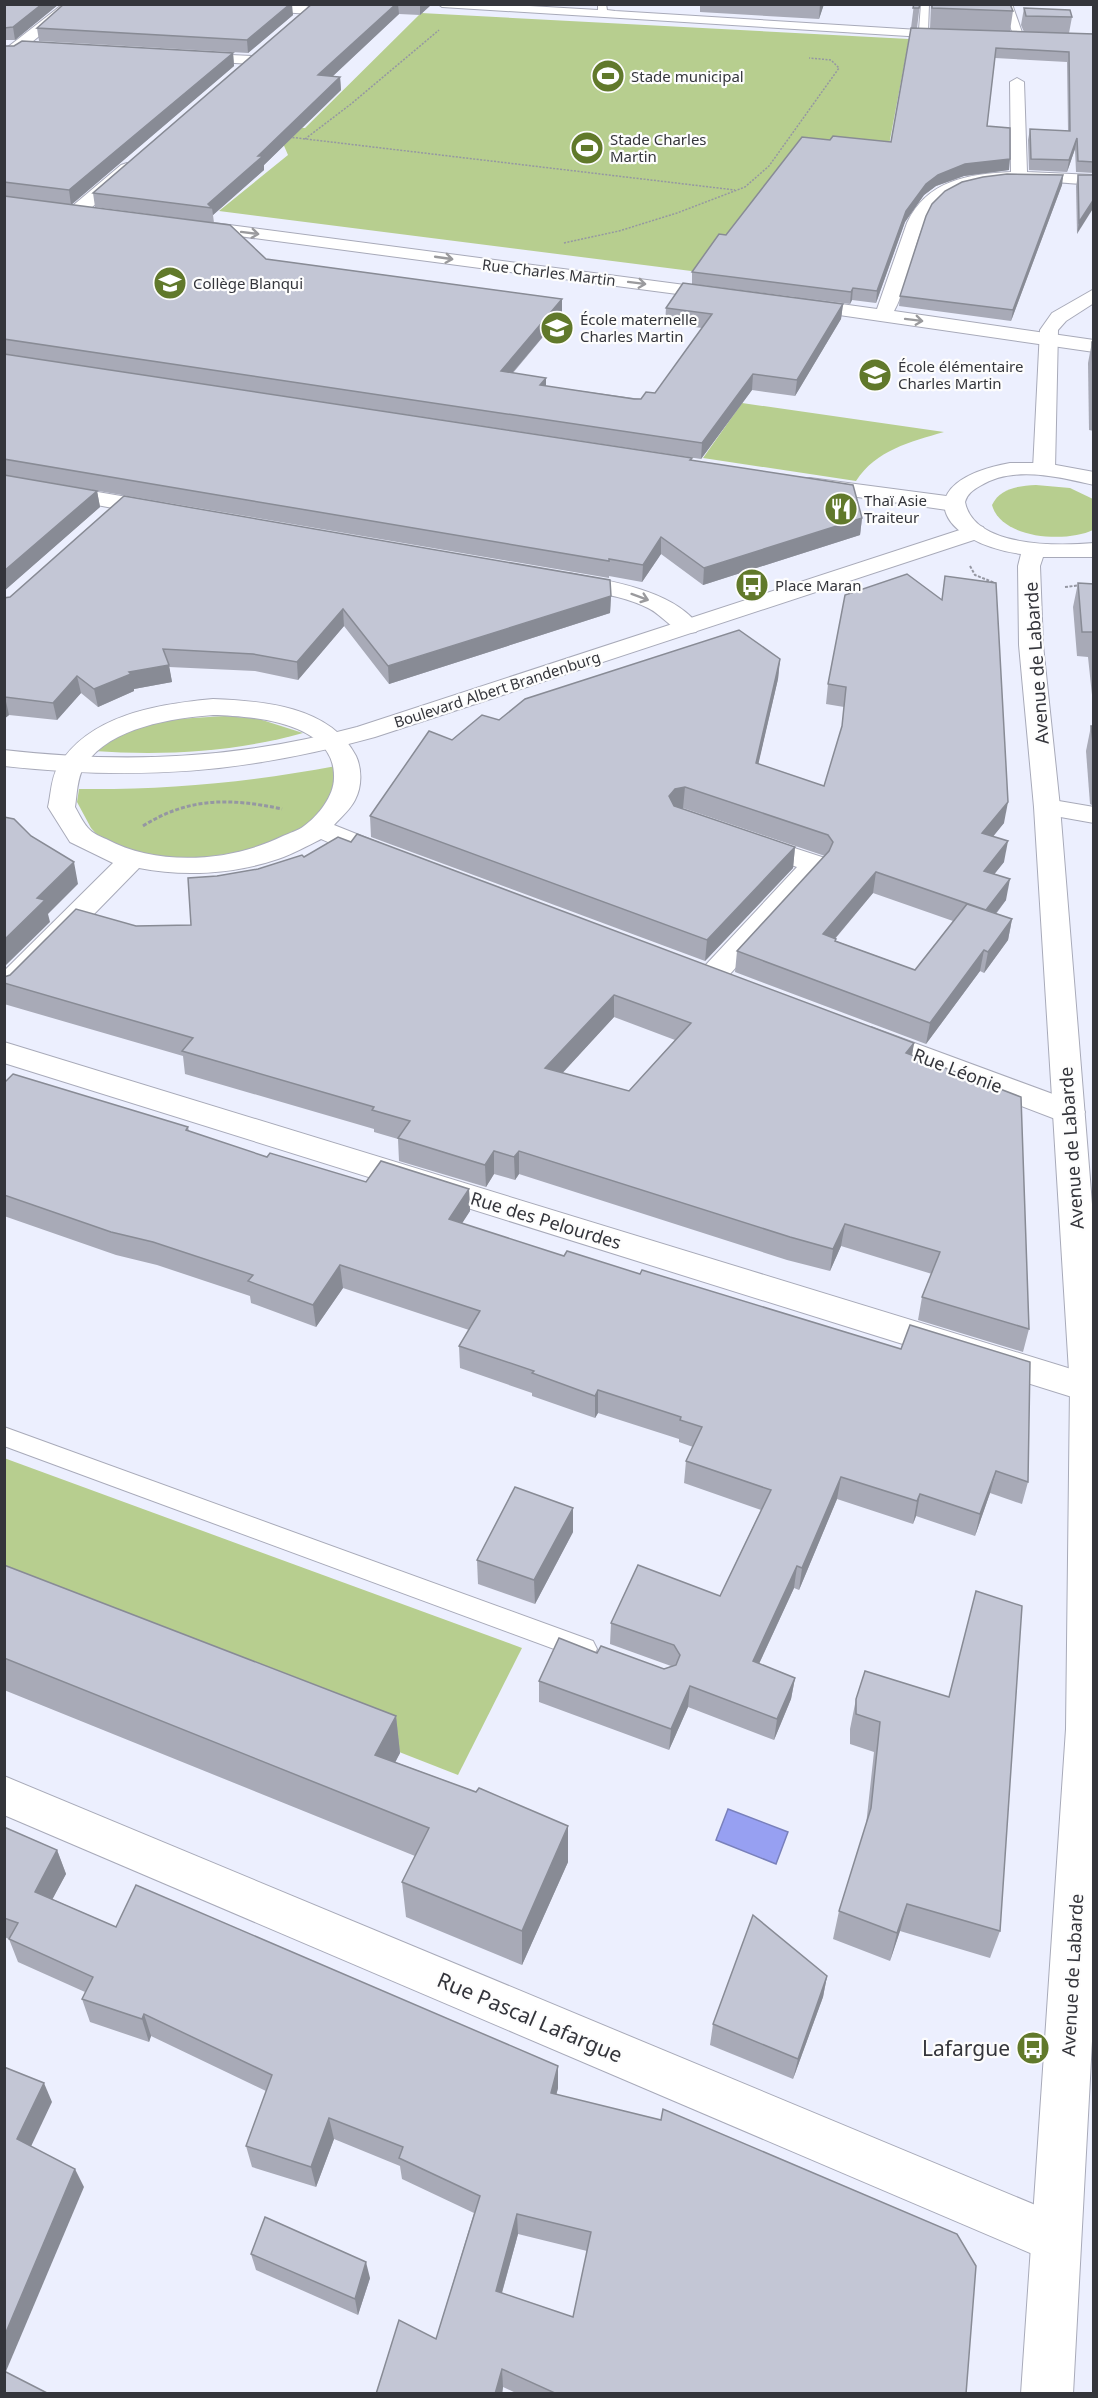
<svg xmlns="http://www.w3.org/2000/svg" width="1098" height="2398" font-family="'Noto Sans',sans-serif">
	<rect width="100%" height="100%" fill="#eceffe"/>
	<g fill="#b7ce8f">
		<path d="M421 13 909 39 886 161 762 280 219 211 288 155 282 141 222 123 305 128Z"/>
		<path d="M742 403 944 432C910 442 876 450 856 481L703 458Z"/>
		<path d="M1036 485 1070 488 1093 499V530C1066 543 1001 539 992 505 1000 488 1018 486 1036 485Z"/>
		<path d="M225 716 259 719 303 733C235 752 164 756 94 751L129 728 177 719Z"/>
		<path d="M336 766 335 783 328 806 293 835 239 852 206 857 143 858 99 837 91 828 77 802 79 789C166 790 251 782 336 766Z"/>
		<path d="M4 1458 522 1648 458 1775 5 1598Z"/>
	</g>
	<path fill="#97a0f2" stroke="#7980bb" stroke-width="1.5" d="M728 1809 788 1832 776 1864 716 1840Z"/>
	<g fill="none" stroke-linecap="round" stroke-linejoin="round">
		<defs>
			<g id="service">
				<path d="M438 4H496L598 10V4H606L607 10 615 11 919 30 921 4H929L928 31 941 34 937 37H924L442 7Z"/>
				<path d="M1003 4H1012L1024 38 1022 40 1014 38Z"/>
				<path d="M4 1427 593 1641 597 1649 593 1657 584 1660 4 1446Z"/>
			</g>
			<g id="minor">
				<path d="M63 4H78L9 61 4 62V50Z"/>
				<path d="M208 4C226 4 310 1 319 10L312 14 214 8Z"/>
				<path d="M189 53 252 56 259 60 252 64 184 60 182 57Z"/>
				<path d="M1017 78 1024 82 1027 172 1094 175V185C1050 182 952 169 928 215 912 245 910 282 894 311L1094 340V352L791 308 789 304 791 300 798 298 877 309 907 223C927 180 968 174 1011 172L1010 82Z"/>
				<path d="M127 163 135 168 133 171 82 216H70L68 212 70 208 121 165Z"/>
				<path d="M191 220 723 290 729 291 732 295 729 299 723 300 185 229 182 225 185 221Z"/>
				<path d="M4 476 162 503 170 505 173 510 170 515 162 517 4 488Z"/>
				<path d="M810 478 954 497 962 499 965 504 962 509 954 511 802 489 799 484 802 479Z"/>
				<path d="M568 573C610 581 674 590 700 627L696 632C675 637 665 616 648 608 620 594 589 592 560 585L557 580 560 575Z"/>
				<path d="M213 699C263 701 330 706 356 756 362 769 362 787 355 800 350 810 341 817 334 825L389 847 393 853 389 859C367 864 341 847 321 839 307 846 293 854 278 859 234 874 184 877 139 868L14 996 4 998V971L113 863 70 842 48 807C51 795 51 777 58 767 88 715 158 704 213 699ZM213 715C252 716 336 722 334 778 334 796 318 816 304 826 298 831 289 833 283 836 230 862 158 867 106 839 101 837 94 834 90 830 84 825 79 814 75 807 77 795 77 777 84 767 107 728 172 718 213 715Z"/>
				<path d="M1047 799 1094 807V823L1038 813 1034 807 1038 801Z"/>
				<path d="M751 834 825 858 829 864 721 984 711 986 701 984 696 977 701 970 797 867 741 848 737 842 741 836Z"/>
				<path d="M871 1027 1080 1104 1085 1112 1080 1120 1069 1123 1058 1120 860 1044 856 1037 860 1030Z"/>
				<path d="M4 1042 1094 1376V1400L1088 1402 4 1063Z"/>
				<path d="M4 1776 1074 2221 1081 2239 1074 2257 1056 2264 4 1815Z"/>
			</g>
			<g id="tertiary">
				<path d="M1094 289V303L1066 321 1058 330 1055 469 1051 473 1044 475 1037 473 1033 469 1040 330 1052 313Z"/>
				<path d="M975 525 983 527 986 532 983 537 375 737C244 773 139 781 4 766V750C127 764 238 759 357 727Z"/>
			</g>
			<path id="secondary" d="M1010 463H1045L1094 472V485C1059 477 1013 465 980 486 973 490 967 494 965 502 974 548 1058 546 1094 543V557H1043L1040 566 1043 645 1060 807 1094 1229V2004L1073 2394H1021L1066 1729 1070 1388 1034 807 1019 645 1018 566 1021 554C937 542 907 482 1010 463Z"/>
		</defs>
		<use href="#service" stroke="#a8aab9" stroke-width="2"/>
		<use href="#minor" stroke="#a8aab9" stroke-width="2"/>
		<use href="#tertiary" stroke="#a8aab9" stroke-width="2"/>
		<use href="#secondary" stroke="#a8aab9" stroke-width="2"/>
		<g stroke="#9597a2" stroke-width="1.5" stroke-dasharray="2 1.5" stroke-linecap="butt">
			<path d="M289 137 735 190"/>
			<path d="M305 139 351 104 439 30"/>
			<path d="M564 243 619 231 677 213 745 187 769 166 839 68 831 60 809 58"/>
		</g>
		<g stroke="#9597a2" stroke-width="2" stroke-dasharray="3 1.5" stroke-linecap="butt">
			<path d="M970 566 975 575 995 583"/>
			<path d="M1065 587 1082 585"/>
		</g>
		<path stroke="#9597a2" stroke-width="3" stroke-dasharray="4 2" stroke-linecap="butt" d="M143 826C189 797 230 798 282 809"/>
		<use href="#service" fill="#fff" fill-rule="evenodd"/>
		<use href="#minor" fill="#fff" fill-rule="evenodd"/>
		<use href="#tertiary" fill="#fff" fill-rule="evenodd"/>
		<use href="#secondary" fill="#fff" fill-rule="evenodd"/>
	</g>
	<g fill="#a8aab7" fill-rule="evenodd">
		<path d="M4 4H59L15 40H4Z"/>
		<path d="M312 4H432L420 15 399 14 332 77H340L341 90 264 165V170L213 215 214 223 95 207 93 193Z"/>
		<path d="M535 4H570L569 6Z"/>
		<path d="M700 4H824L819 19 700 12Z"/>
		<path d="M914 4H920L917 28 930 29 931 4H1010L1013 11 1010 31 1024 32 1021 25 1024 8 1072 17 1069 33 1094 34V173L1076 172 1075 149 1067 172 1029 170 1028 140 1030 129 1068 131 1067 62 995 58 987 126 1009 170 964 176 936 186 924 195 905 222 876 303 852 300 850 304 692 284V272L726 235 830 140 891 142 911 28Z"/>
		<path d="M293 15 248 53 39 41 37 28Z"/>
		<path d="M4 46 233 53 234 66 71 205 266 259 562 299V314L513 373 546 378V386L641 399 655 393 702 328 665 323 666 308 843 304 841 319 795 396 752 390 701 459 4 354Z"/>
		<path d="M1063 175 1062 185 1011 321 899 306 900 296Z"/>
		<path d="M1078 175H1094L1077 234 1076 186Z"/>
		<path d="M1092 342H1094V431L1089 430 1088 363Z"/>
		<path d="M4 354 692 458 691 460 862 518 860 535 703 585 661 554 642 582 609 576V578L28 479 97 491 100 507 4 591Z"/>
		<path d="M945 576 1004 823 993 836 1004 862 994 874 1006 900 996 914 1012 919 1008 940 984 973 980 971 926 1044 735 972 737 951 825 856 683 808H682L795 847 793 868 705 961 371 837 370 816 452 740 499 720 780 659 778 679 758 764 824 786 842 727 844 707 826 704 828 684 942 599ZM873 893 953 921 915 970 836 941V939H835Z"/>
		<path d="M1078 583 1094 584V714L1088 657 1077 656 1073 607Z"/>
		<path d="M611 596 610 613 389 684 344 626 298 680 255 671 169 667 172 682 134 689V691L98 707 81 693 57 720 9 715 4 719V598Z"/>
		<path d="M1091 726H1094V806L1090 804 1086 751Z"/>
		<path d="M1094 818V842L1092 825Z"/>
		<path d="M304 857 914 1043 912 1055 1029 1329 1023 1352 918 1320 922 1297 932 1274 841 1246 830 1271 787 1260 519 1174 515 1180 494 1174 486 1187 399 1161 398 1139 374 1132V1129L185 1074 183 1056 4 1004V977L10 975 136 926 191 925 217 876 258 869ZM614 1017 675 1040 629 1091 562 1073Z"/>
		<path d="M4 1083 188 1127 189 1131 267 1157 366 1182 469 1189 470 1211 462 1223 1028 1482 1022 1504 990 1493 975 1536 916 1516 913 1524 837 1499 799 1590 794 1588 759 1664 795 1678 791 1699 774 1740 688 1707 669 1750 539 1702V1681L597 1653 664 1669 671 1666 610 1644 611 1623 720 1596 761 1510 684 1483 686 1461 693 1447 679 1442V1439L598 1413 595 1418 532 1396V1393L460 1368 459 1346 469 1330 343 1288 316 1327 251 1303 250 1296 157 1265 116 1255 4 1216Z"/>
		<path d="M573 1532 535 1604 478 1584 477 1560Z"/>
		<path d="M4 1565 396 1716 400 1753 395 1762 568 1826V1862L522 1965 406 1917 402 1882 415 1856 4 1690Z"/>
		<path d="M865 1671 1000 1931 990 1958 900 1931 890 1961 833 1939 839 1911 866 1825 874 1752 850 1744V1729L856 1699Z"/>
		<path d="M4 1827 57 1850 66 1874 52 1899 116 1927 558 2088 556 2095 966 2394H518L503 2387 502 2394H376L436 2339 474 2213 402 2179 400 2166 334 2139 316 2187 252 2167 246 2146 266 2091 151 2036 149 2042 90 2022 82 1999 85 1992 18 1962 9 1939 4 1937ZM518 2234 587 2251 573 2317 502 2293Z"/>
		<path d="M827 1976 823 1997 793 2079 710 2045 713 2024Z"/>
		<path d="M251 2254 370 2278 358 2315 256 2270Z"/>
	</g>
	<g fill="#888b95">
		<path d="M42 4H59L15 40 13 27Z"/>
		<path d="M290 4H292L293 15 248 53 247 40Z"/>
		<path d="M396 4H398L399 14 319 89 318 75Z"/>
		<path d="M420 4H432L420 15Z"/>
		<path d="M820 4H824L819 19Z"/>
		<path d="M233 53 234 66 71 205 69 190Z"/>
		<path d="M340 77 341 90 264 165V170L213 215 212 208 208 204Z"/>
		<path d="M1077 138 1075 149 1067 172 1069 160Z"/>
		<path d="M1010 159 1009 170 964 176 936 186 924 195 905 222 876 303 877 291 906 211 926 184 938 175 965 164Z"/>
		<path d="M1063 175 1062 185 1011 321 1013 310Z"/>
		<path d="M1094 199V207L1077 234 1079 222Z"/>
		<path d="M853 288 852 300 850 304 851 292Z"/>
		<path d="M562 299V314L501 386V371Z"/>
		<path d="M843 304 841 319 795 396 797 380Z"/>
		<path d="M753 374 752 390 701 459 702 443Z"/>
		<path d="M546 378V394L540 385Z"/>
		<path d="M97 491 100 507 4 591V571Z"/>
		<path d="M862 518 860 535 703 585 704 568Z"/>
		<path d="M661 537V554L642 582 643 565Z"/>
		<path d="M611 596 610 613 389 684 388 666Z"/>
		<path d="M343 609 344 626 298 680 297 662Z"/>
		<path d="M780 659 778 679 754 783 756 763Z"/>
		<path d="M169 665 172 682 134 689V691L98 707 94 689 129 672Z"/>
		<path d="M77 676 81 693 57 720 53 703Z"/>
		<path d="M5 697 9 715 4 719V698Z"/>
		<path d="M685 787 683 808 674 810 669 796 675 789Z"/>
		<path d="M1008 802 1004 823 979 854 982 833Z"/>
		<path d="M1008 841 1004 862 981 891 984 871Z"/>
		<path d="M795 847 793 868 705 961 707 940Z"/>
		<path d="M74 862 78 884 48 914 50 922 4 967V940L37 898Z"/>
		<path d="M876 872 873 893 821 955 823 934Z"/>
		<path d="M1010 879 1006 900 982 931 986 910Z"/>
		<path d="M1012 919 1008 940 984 973 988 952Z"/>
		<path d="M984 950 980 971 926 1044 930 1023Z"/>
		<path d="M614 995V1017L546 1091 545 1068Z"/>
		<path d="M914 1043 910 1066 906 1053Z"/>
		<path d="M494 1151V1174L486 1187 485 1165Z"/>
		<path d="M519 1151V1174L515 1180 514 1157Z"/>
		<path d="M469 1189 470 1211 450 1242 449 1219Z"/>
		<path d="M845 1224 841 1246 830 1271 833 1249Z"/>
		<path d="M340 1265 343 1288 316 1327 313 1305Z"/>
		<path d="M598 1390V1413L595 1418V1396Z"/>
		<path d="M996 1471 990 1493 975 1536 980 1514Z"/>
		<path d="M841 1477 837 1499 799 1590 802 1568Z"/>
		<path d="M920 1494 916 1516 913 1524 917 1501Z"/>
		<path d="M573 1508V1532L535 1604 534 1580Z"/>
		<path d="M797 1566 794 1588 750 1683 753 1661Z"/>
		<path d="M795 1678 791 1699 774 1740 777 1719Z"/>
		<path d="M690 1686 688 1707 669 1750 671 1729Z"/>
		<path d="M396 1716 400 1753 380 1792 375 1755Z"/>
		<path d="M568 1826V1862L522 1965V1931Z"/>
		<path d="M57 1850 66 1874 44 1915 35 1892Z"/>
		<path d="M907 1904 900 1931 890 1961 897 1933Z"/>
		<path d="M827 1976 823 1997 793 2079 798 2059Z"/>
		<path d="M144 2014 151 2036 149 2042 142 2019Z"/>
		<path d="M558 2066V2088L551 2115V2093Z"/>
		<path d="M44 2083 52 2102 26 2157 17 2139Z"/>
		<path d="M329 2118 334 2139 316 2187 311 2167Z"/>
		<path d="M75 2169 84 2187 4 2376V2337Z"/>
		<path d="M517 2214 518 2234 497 2310 496 2291Z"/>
		<path d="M366 2262 370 2278 358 2315 355 2299Z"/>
		<path d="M502 2369 503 2387 502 2394H495Z"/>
	</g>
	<g fill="#c3c6d5" stroke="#888b95" stroke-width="1.5" fill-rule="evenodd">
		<path d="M4 4H42L13 27 4 28Z"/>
		<path d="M64 4H290L247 40 37 28Z"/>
		<path d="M312 4H396L318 75 340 77 258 156H263L208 204 212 208 93 193Z"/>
		<path d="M914 4H920L919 8H913Z"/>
		<path d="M932 4H1010L1013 11 932 8Z"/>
		<path d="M1024 8 1070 10 1072 17 1026 16Z"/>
		<path d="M911 28 1094 34V162L1078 161 1077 138 1069 160 1031 159 1030 129 1070 131 1069 52 996 48 987 126 1010 128V159L965 164 938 175 926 184 906 211 877 291 853 288 851 292 692 272 719 234 726 235 802 137 830 140 833 136 891 142Z"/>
		<path d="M22 41 233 53 69 190 4 182V46H14Z"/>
		<path d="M1007 174 1063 175 1013 310 900 296 926 216 932 204 945 191 962 182 983 177Z"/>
		<path d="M1078 175H1094V199L1079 222Z"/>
		<path d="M4 196 230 225 266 259 562 299 501 371 546 378 540 385 634 399H641L646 392 655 393 712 314 666 308 683 283 843 304 797 380 753 374 702 443 4 339Z"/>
		<path d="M1092 342H1094V401Z"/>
		<path d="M4 354 692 458 690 460 853 485 862 518 704 568 661 537 643 565 609 559V561L4 459Z"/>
		<path d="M4 475 97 491 4 571Z"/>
		<path d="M124 496 610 580 611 596 388 666 343 609 297 662 253 654 163 649 169 665 129 672 131 674 94 689 77 676 53 703 5 697 4 698V598L10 597Z"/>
		<path d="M907 574 942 600 945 576 996 583 1008 802 982 833 1008 841 984 871 1010 879 986 910 876 872 823 934 836 939 835 941 915 970 967 904 1012 919 988 952 984 950 930 1023 737 951 829 851 833 842 828 835 685 787 675 789 669 796 674 806 795 847 707 940 370 816 429 731 452 740 482 715 499 720 525 699 739 630 780 659 756 763 824 786 842 726 846 687 828 684 845 595Z"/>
		<path d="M1078 583 1094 584V639L1093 632H1082Z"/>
		<path d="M1091 726H1094V751Z"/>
		<path d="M4 817 14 819 31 836 74 862 37 898 45 900 4 940Z"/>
		<path d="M357 834 914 1043 906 1053 1021 1097 1029 1329 922 1297 940 1252 845 1224 833 1249 790 1237 519 1151 514 1157 494 1151 485 1165 398 1138 410 1121 372 1110 374 1107 182 1051 193 1038 4 983V977L10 975 76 909 136 926 191 925 188 878 217 876 258 869 302 855 304 857 338 837 351 842ZM614 995 691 1023 629 1091 545 1068Z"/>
		<path d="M13 1074 188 1127 186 1130 267 1157 270 1153 366 1182 381 1161 469 1189 449 1219 564 1256 567 1251 640 1274 642 1270 901 1349 910 1325 1030 1362 1028 1482 996 1471 980 1514 920 1494 917 1501 841 1477 802 1568 797 1566 753 1661 795 1678 777 1719 690 1686 671 1729 539 1681 559 1638 597 1653 601 1646 664 1669 676 1665 680 1655 674 1645 611 1623 638 1565 720 1596 771 1490 686 1461 702 1427 680 1420 681 1417 598 1390 595 1396 532 1373 534 1371 459 1346 480 1311 340 1265 313 1305 248 1281 253 1275 153 1242 111 1232 4 1195V1083Z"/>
		<path d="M515 1487 573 1508 534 1580 477 1560Z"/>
		<path d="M4 1565 396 1716 375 1755 476 1792 479 1788 568 1826 522 1931 402 1882 429 1828 4 1658Z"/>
		<path d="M976 1591 1022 1606 1000 1931 907 1904 897 1933 839 1911 871 1808 880 1722 856 1714V1699L865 1671 949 1697Z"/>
		<path d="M4 1827 57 1850 35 1892 116 1927 136 1885 558 2066 551 2093 661 2120 663 2109 957 2234 976 2266 966 2394H557L502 2369 495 2394H376L399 2320 436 2339 480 2196 399 2158 403 2147 329 2118 311 2167 246 2146 272 2075 144 2014 142 2019 82 1999 93 1977 9 1939 18 1923 4 1918ZM517 2214 591 2232 573 2317 496 2291Z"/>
		<path d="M753 1915 827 1976 798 2059 713 2024Z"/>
		<path d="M4 2067 44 2083 17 2139 75 2169 4 2337Z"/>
		<path d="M265 2217 366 2262 355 2299 251 2254Z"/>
		<path d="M4 2371 49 2394H4Z"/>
	</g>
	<defs><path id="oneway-shaft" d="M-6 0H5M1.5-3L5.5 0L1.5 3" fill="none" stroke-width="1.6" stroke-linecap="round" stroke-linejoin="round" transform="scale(1.5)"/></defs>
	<g stroke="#9a9a9d">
		<use href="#oneway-shaft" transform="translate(250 233) rotate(7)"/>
		<use href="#oneway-shaft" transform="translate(444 258) rotate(8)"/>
		<use href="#oneway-shaft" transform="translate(637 283) rotate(7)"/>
		<use href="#oneway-shaft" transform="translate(914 320) rotate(7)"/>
		<use href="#oneway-shaft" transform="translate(640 597) rotate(20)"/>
	</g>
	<defs>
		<symbol id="stadium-disc" viewBox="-11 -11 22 22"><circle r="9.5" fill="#61792b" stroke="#fdfdfd"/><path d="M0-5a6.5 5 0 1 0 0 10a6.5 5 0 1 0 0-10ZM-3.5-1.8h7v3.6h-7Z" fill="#fff"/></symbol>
		<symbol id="school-disc" viewBox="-11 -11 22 22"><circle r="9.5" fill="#61792b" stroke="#fdfdfd"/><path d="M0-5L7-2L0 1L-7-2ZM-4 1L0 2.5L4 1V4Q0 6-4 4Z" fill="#fff"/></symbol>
		<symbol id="restaurant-disc" viewBox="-11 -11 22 22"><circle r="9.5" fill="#61792b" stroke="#fdfdfd"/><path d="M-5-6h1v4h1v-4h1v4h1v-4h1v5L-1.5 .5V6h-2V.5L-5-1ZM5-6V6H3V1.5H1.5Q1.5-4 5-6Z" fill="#fff"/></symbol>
		<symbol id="bus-disc" viewBox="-11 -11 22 22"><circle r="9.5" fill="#61792b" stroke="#fdfdfd"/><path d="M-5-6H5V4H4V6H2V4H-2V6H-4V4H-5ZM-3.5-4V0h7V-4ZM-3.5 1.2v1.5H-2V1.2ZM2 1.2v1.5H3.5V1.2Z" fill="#fff"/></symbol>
	</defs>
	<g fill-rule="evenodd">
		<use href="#stadium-disc" x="589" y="57" width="38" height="38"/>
		<use href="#stadium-disc" x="568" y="129" width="38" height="38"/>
		<use href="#school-disc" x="151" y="264" width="38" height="38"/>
		<use href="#school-disc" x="538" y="309" width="38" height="38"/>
		<use href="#school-disc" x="856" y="356" width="38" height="38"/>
		<use href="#restaurant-disc" x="822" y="490" width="38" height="38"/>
		<use href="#bus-disc" x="733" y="566" width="38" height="38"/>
		<use href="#bus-disc" x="1014" y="2029" width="38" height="38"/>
	</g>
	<g text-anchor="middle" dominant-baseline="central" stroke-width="4.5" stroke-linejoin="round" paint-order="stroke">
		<g font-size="15" fill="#34353b" stroke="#fdfdfd" text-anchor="start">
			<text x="631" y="76">Stade municipal</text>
			<text x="610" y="139">Stade Charles<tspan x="610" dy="17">Martin</tspan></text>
			<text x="193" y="283">Collège Blanqui</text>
			<text x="580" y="319">École maternelle<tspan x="580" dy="17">Charles Martin</tspan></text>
			<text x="898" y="366">École élémentaire<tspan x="898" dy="17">Charles Martin</tspan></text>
			<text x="864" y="500">Thaï Asie<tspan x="864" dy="17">Traiteur</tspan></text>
			<text x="775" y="585">Place Maran</text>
		</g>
		<g font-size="15" fill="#34353b" stroke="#fdfdfd">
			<text transform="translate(549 272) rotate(7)">Rue Charles Martin</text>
			<text transform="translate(497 689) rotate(-18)">Boulevard Albert Brandenburg</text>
		</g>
		<g font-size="18" fill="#34353b" stroke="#fdfdfd">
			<text transform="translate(1036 663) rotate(-94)">Avenue de Labarde</text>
			<text transform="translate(958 1070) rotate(21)">Rue Léonie</text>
			<text transform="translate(1071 1148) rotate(-94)">Avenue de Labarde</text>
			<text transform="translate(546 1220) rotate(17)">Rue des Pelourdes</text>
			<text transform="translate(1072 1975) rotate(-87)">Avenue de Labarde</text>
		</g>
		<g font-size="21" fill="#34353b" stroke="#fdfdfd">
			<text transform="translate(530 2017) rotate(23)">Rue Pascal Lafargue</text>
		</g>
		<g font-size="21" fill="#34353b" stroke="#fdfdfd" text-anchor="end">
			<text x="1010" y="2048">Lafargue</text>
		</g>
	</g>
	<rect width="1098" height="2398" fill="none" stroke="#34353b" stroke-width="12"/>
</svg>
